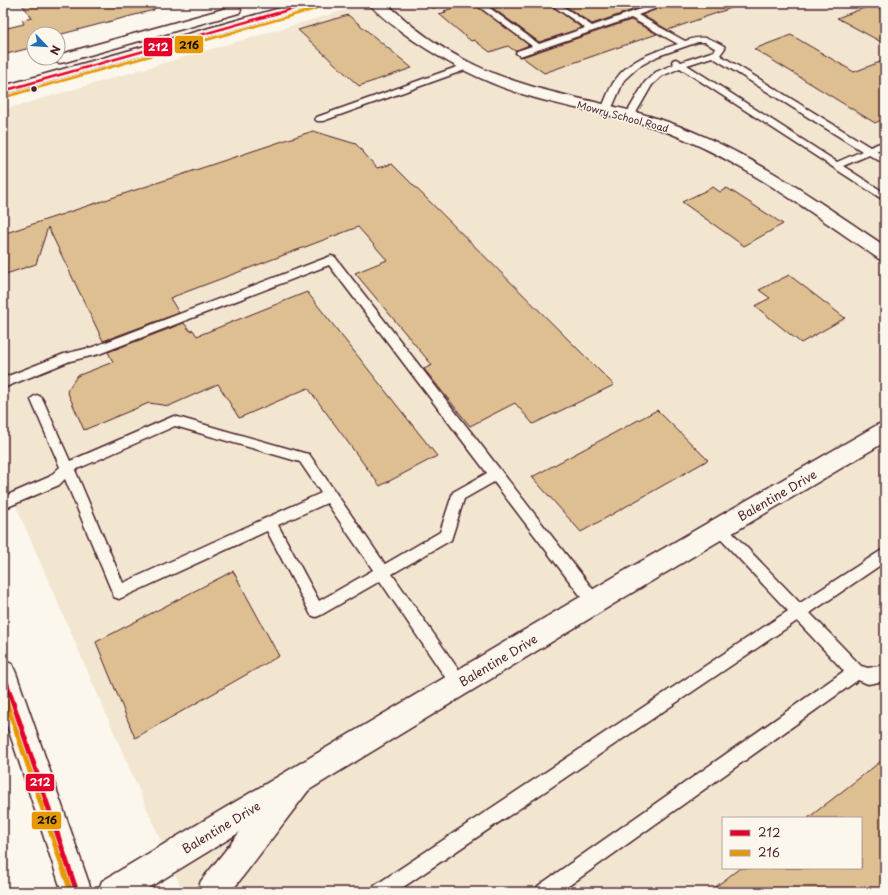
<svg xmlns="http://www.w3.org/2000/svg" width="888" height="895" font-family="'Playpen Sans',sans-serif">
	<rect width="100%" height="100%" fill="#fbf7ec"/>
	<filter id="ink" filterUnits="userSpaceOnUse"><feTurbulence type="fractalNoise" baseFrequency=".025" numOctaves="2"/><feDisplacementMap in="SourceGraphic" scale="8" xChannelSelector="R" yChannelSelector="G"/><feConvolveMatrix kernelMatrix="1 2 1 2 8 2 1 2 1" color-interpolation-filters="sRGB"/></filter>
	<g filter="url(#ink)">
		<path fill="#f2e6d1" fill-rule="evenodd" d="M369 3H885V892H183L3 476V110ZM723 818H861V868H723Z"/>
		<g fill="#debf91" stroke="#4a1f2b">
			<path d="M21 3H153L154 10 58 35 34 34V47L3 55V29L24 24 22 20 32 18Z"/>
			<path d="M469 3H473L529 45 515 51 508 46 490 52 474 40 471 41 439 14 446 12 444 11Z"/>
			<path d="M486 3H548L582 28 539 42Z"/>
			<path d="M561 3H653L592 24Z"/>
			<path d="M671 3H736L737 6 668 30 642 15Z"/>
			<path d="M872 5 885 12V44L837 18Z"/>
			<path d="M348 15 412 68 359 86 298 30Z"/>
			<path d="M631 20 657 34 544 73 522 57Z"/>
			<path d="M791 35 854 72 885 60V118L875 123 754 49Z"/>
			<path d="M313 131 356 144 377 168 392 164 614 385 533 424 515 403 470 426 424 369 432 365 355 273 387 260 358 227 170 298 179 313 103 341 48 227 36 264 3 275V234Z"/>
			<path d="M713 187 720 192 727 188 783 224 744 246 682 202Z"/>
			<path d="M789 275 845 318 801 343 755 306 770 298 759 290Z"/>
			<path d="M307 292 437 456 380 486 308 388 239 418 218 384 169 406 149 403 84 430 67 391 77 376 113 362 108 352 184 323 190 331 193 330 197 336Z"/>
			<path d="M657 410 708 460 581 532 532 477Z"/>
			<path d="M233 571 279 656 135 738 96 642Z"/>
			<path d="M885 758V892H709L740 868H861V818H808Z"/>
		</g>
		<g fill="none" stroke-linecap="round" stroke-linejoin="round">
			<defs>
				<g id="service">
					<path d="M430 3H443L433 7 429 5Z"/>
					<path d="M474 3H483L539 44 585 28 549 3H558L592 26 658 3H670L638 15 685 41C703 35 708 37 724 46L725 48 720 55 870 147 885 141V147L876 151 885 157V164L869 155 843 166 885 193V201L680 68 662 76 652 85 633 118H627L625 116 645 82 656 72 674 64 672 62 673 60 676 59 681 62 714 51 716 49 705 42H698L658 56 638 67 624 80 611 110 606 113 601 110C606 99 609 88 616 79 630 59 656 51 678 44L631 18 520 56 516 53 517 51 532 46ZM712 57 862 151 837 162 687 65Z"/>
					<path d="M465 64 468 65 469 67 468 69 323 121H317L315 119 317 117Z"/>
					<path d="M331 256 335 257 599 597 601 602 599 607 594 609 589 607 494 482 464 499 451 540 392 574 465 679 467 684 465 689 459 692 453 689 380 581 321 615 316 617 311 615 267 531 119 599 114 597 112 592 65 479 59 485 3 509V497L49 477 60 467 31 400 33 397 37 395 41 397 43 400 70 461 174 416 304 453 309 454 385 564 440 532 453 492 487 473 329 265 99 354 70 361 3 388V378L64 354 93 347ZM175 426 300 462 321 493 123 583 75 470ZM327 503 373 570 319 601 278 525Z"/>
					<path d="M719 522 724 524 800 603 885 548V562L810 613 861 666 868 668 885 665V681L868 684 858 680 560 892H535L538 886 844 671 797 621 396 892H371L374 886 788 611 714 532 712 528 714 524Z"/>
				</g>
				<g id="tertiary">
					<path d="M369 3C374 3 381 2 384 3 391 6 408 23 415 28 434 43 455 56 477 66 538 95 605 100 668 122 747 150 816 200 885 246V261L879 259C813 214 747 164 672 134 627 116 579 111 532 97 489 85 450 65 413 40 400 30 378 16 369 3Z"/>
					<path d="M885 422V442L625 597 142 892H98L102 881 607 581 877 425Z"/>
				</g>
				<g id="secondary">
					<path d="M298 3H320L318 6 3 95V86Z"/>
					<path d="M234 6 239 7 241 10 239 13 65 62 60 63 55 62 53 59 58 58V55Z"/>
					<path d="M3 660 12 664 16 673 92 892H62L3 713Z"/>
					<path d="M298 767 308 771 312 781 308 791 231 892H197L201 881 288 771Z"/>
				</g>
			</defs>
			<use href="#service" stroke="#4a1f2b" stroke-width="3"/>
			<use href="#tertiary" stroke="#4a1f2b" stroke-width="3"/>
			<use href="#secondary" stroke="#4a1f2b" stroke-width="3"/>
			<use href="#service" fill="#fbf7ec" fill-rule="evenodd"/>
			<use href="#tertiary" fill="#fbf7ec" fill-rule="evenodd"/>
			<use href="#secondary" fill="#fbf7ec" fill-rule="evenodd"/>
			<defs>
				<path id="bus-1-far1" d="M3 91 313 3"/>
				<path id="bus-1" d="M3 673 77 892"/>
				<path id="bus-2-far1" d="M5 97 315 9"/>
				<path id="bus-2" d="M3 692 71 892"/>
			</defs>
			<use href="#bus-1-far1" stroke="#fbf7ec" stroke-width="4.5"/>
			<use href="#bus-1" stroke="#fbf7ec" stroke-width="8"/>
			<use href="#bus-2-far1" stroke="#fbf7ec" stroke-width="4.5"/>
			<use href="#bus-2" stroke="#fbf7ec" stroke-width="8"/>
			<use href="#bus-1-far1" stroke="#e4002b" stroke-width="2.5"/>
			<use href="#bus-1" stroke="#e4002b" stroke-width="5"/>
			<use href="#bus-2-far1" stroke="#e69804" stroke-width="2.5"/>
			<use href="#bus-2" stroke="#e69804" stroke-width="5"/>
		</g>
	</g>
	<circle fill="#4a1f2b" stroke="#fbf7ec" stroke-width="1.5" cx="34" cy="89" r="3.5"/>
	<g text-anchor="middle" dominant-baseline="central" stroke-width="3" stroke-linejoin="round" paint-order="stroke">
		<g font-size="10" fill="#4a1f2b" stroke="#fbf7ec">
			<text transform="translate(623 116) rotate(15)">Mowry School Road</text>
		</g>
		<g font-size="12" fill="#4a1f2b" stroke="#fbf7ec">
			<text transform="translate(777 495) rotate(-30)">Balentine Drive</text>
			<text transform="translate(498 660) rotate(-31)">Balentine Drive</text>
			<text transform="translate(221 827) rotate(-31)">Balentine Drive</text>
		</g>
	</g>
	<g stroke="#fbf7ec" stroke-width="1.5">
		<rect x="174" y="35" width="30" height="19" rx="4" fill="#e69804"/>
		<rect x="143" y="37" width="30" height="20" rx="4" fill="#e4002b"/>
		<rect x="25" y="773" width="30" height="19" rx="4" fill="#e4002b"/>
		<rect x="31" y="811" width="31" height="19" rx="4" fill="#e69804"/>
	</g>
	<g font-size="11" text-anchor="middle" font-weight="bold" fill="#fff">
		<text x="158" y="51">212</text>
		<text x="40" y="786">212</text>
	</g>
	<g font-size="11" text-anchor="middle" font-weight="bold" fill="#111">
		<text x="189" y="49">216</text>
		<text x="47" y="824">216</text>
	</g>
	<rect width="888" height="895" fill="none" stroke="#fbf7ec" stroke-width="16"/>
	<rect x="8" y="8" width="872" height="879" fill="none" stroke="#4a1f2b" stroke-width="1.5" filter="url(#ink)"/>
	<rect x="722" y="817" width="140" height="52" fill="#fbf7ec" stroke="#b4a19f"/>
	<rect x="730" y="830" width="20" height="6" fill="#e4002b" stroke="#b4a19f"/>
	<text x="758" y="837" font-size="12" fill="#4a1f2b">212</text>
	<rect x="730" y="850" width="20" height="6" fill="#e69804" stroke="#b4a19f"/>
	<text x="758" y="857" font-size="12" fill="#4a1f2b">216</text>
	<g transform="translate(46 46) rotate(115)"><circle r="19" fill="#fbf7ec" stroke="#b4a19f"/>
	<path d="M0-3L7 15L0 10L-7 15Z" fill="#1f6fb2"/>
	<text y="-6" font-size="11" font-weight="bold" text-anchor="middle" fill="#4a1f2b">N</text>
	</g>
</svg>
